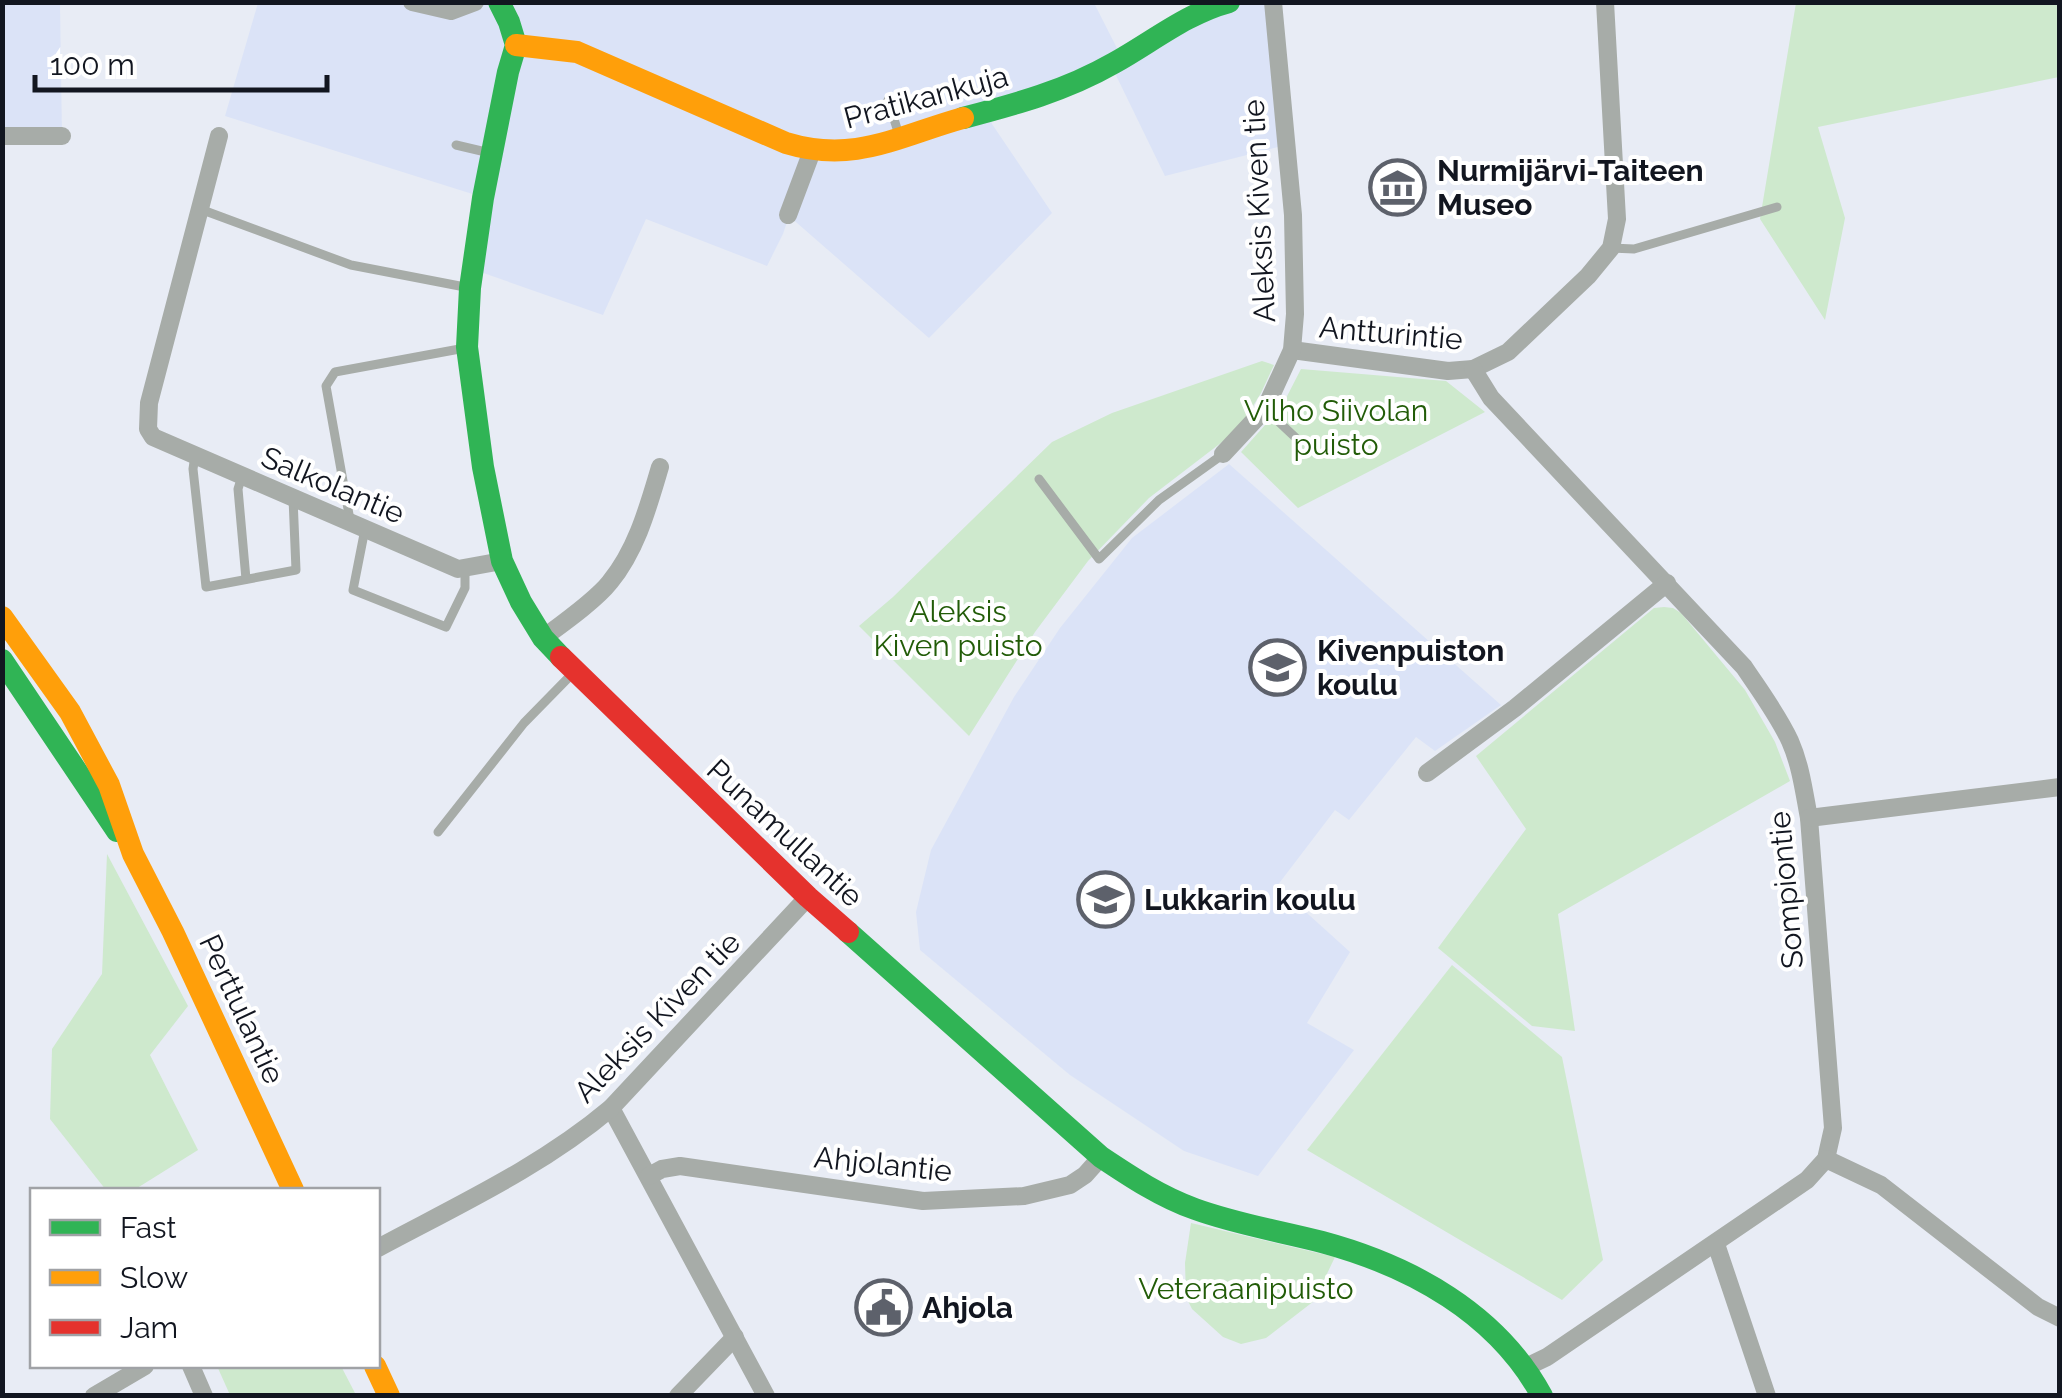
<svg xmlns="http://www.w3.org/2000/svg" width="2062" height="1398" font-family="Raleway,sans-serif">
	<rect width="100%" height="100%" fill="#e8ecf5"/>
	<g fill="#dbe3f7">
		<path d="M1273 2 1286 145 1165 176 1111 65 988 112 992 124 1052 213 929 338 789 216 783 234 767 266 646 219 603 315 472 269 482 197 225 116 258 3H1094L1122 58 1229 3Z"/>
		<path d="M2 3H60L62 136H3Z"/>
		<path d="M1229 464 1501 705 1435 751 1416 737 1349 820 1335 810 1277 886 1350 952 1307 1023 1354 1050 1258 1176 1184 1151 1070 1075 920 950 916 912 931 850 1014 697 1060 628 1132 538Z"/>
	</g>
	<g fill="#cee9cd">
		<path d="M1796 3H2059V77L1818 127 1845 218 1825 320 1760 219Z"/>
		<path d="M1262 361 1274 365 1261 393 1245 419 1226 439 1149 498 1088 561 1035 632 969 736 859 626 893 597 1052 442 1112 413Z"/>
		<path d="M1301 369 1446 381 1485 412 1298 508 1241 452 1282 406Z"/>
		<path d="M1664 607 1673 608 1681 613 1745 690 1775 742 1790 781 1558 914 1575 1031 1532 1026 1438 948 1526 829 1476 756 1654 608Z"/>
		<path d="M107 854 188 1006 150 1055 198 1150 134 1190H106L50 1119 52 1049 102 974Z"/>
		<path d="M1452 965 1562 1057 1603 1260 1562 1300 1307 1150Z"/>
		<path d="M1191 1223 1335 1257 1314 1301 1266 1338 1241 1344 1223 1337 1192 1309 1186 1297 1185 1263Z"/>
		<path d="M217 1366H341L356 1395H230Z"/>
	</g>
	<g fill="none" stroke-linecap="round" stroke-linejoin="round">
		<g stroke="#a7aca8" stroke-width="9">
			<path d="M888 100 899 135"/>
			<path d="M456 145 490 153"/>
			<path d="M200 209 351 265 470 288"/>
			<path d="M1611 248 1634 249 1777 207"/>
			<path d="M1265 409 1296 438"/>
			<path d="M195 455 193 469 206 587 296 570 293 498"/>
			<path d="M242 476 238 489 246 579"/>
			<path d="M1039 479 1099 559 1159 500 1222 455"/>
			<path d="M350 520 326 386 335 372 465 348"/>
			<path d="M365 529 353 590 446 627 465 588V568"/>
			<path d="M438 832 524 723 573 673"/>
		</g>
		<g stroke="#a7aca8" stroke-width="18">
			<path d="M412 2 451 11 475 2"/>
			<path d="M2 136H62"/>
			<path d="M219 136 149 403 148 429 153 437 458 569 502 561"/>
			<path d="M788 215 812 151"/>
			<path d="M1292 350 1448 371 1473 369 1508 352 1588 276 1611 248 1617 219 1605 2"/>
			<path d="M1473 369 1491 398 1744 667C1760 691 1778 715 1790 741 1801 766 1804 792 1809 818L1833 1128 1826 1159 1807 1180 1547 1357 1526 1367"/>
			<path d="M1223 454 1265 409 1292 350 1295 314 1293 215 1273 2"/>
			<path d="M543 638C562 624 596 600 610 582 637 549 648 507 660 467"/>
			<path d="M1427 773 1515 708 1667 583"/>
			<path d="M1809 818 2060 787"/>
			<path d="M611 1108 766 1396"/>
			<path d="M1826 1159 1881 1185 2038 1307 2060 1318"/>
			<path d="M649 1176 662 1169 680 1166 923 1201 1024 1196 1070 1185 1085 1175 1101 1157"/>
			<path d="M1716 1244 1767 1396"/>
			<path d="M378 1248C458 1205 541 1167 611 1108L808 897"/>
			<path d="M191 1366 204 1396"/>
			<path d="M94 1396 145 1366"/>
			<path d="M678 1396 735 1337"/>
		</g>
		<g stroke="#30b455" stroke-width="22">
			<path d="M499 2 509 22 516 45 508 72 483 198 470 288 467 347 483 467 502 561 521 602 543 638 561 657"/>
			<path d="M963 118C1016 104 1065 91 1114 63 1152 42 1187 13 1229 2"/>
			<path d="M2 660 117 831"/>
			<path d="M848 932 1101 1157C1131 1177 1161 1197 1195 1209 1236 1224 1279 1231 1322 1242 1411 1266 1497 1313 1542 1396"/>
		</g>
		<g stroke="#ff9f0a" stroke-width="22">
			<path d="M516 45 577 52 786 143C855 164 898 136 963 118"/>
			<path d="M2 617 70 712 109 785 133 854 173 932 293 1190"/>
			<path d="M375 1366 389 1396"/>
		</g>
		<path stroke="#e5322d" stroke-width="22" d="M561 657 808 897 848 932"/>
	</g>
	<defs>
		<symbol id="museum-ring" viewBox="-11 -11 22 22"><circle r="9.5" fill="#fff" stroke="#5d616b" stroke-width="1.5"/><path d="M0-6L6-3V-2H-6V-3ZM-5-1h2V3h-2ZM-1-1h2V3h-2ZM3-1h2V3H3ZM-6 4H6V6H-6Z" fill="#5d616b"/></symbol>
		<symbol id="school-ring" viewBox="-11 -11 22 22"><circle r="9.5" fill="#fff" stroke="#5d616b" stroke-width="1.5"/><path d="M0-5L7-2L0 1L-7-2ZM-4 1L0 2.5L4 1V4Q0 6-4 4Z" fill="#5d616b"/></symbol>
		<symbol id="civic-ring" viewBox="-11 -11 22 22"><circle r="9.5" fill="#fff" stroke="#5d616b" stroke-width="1.5"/><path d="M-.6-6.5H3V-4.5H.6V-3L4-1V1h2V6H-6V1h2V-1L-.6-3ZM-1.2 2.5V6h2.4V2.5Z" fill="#5d616b"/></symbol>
	</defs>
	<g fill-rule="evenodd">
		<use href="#museum-ring" x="1366" y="156" width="63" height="63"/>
		<use href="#school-ring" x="1246" y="636" width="63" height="63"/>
		<use href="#school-ring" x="1074" y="868" width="63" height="63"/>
		<use href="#civic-ring" x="852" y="1276" width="63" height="63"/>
	</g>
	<g text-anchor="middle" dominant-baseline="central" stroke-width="8" stroke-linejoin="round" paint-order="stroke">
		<g font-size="30" fill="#121620" stroke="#fff">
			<text transform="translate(926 97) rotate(-15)">Pratikankuja</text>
			<text transform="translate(1259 211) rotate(-93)">Aleksis Kiven tie</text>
			<text transform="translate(1391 333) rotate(5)">Antturintie</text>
			<text transform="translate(333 485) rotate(23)">Salkolantie</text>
			<text transform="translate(785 833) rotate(43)">Punamullantie</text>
			<text transform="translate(1786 890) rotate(-95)">Sompiontie</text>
			<text transform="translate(242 1009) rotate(65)">Perttulantie</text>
			<text transform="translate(657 1017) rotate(-46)">Aleksis Kiven tie</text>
			<text transform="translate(883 1164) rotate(6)">Ahjolantie</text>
		</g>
		<g font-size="30" font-weight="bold" fill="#121620" stroke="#fff" text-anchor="start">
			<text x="1437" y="170">Nurmijärvi-Taiteen<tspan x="1437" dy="34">Museo</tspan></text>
			<text x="1317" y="650">Kivenpuiston<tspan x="1317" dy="34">koulu</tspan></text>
			<text x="1144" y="899">Lukkarin koulu</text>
			<text x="922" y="1307">Ahjola</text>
		</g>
		<g font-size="30" fill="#225c08" stroke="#fff">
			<text x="1336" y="410">Vilho Siivolan<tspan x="1336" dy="34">puisto</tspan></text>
			<text x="958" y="611">Aleksis<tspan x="958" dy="34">Kiven puisto</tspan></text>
			<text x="1246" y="1288">Veteraanipuisto</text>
		</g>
	</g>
	<rect width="2062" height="1398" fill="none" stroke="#121620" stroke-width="10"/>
	<rect x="30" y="1188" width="350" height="180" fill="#ffffff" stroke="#a0a2a6" stroke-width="2.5"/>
	<rect x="50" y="1220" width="50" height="15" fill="#30b455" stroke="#a0a2a6" stroke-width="2.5"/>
	<text x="120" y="1238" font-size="30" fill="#121620">Fast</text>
	<rect x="50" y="1270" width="50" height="15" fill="#ff9f0a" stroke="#a0a2a6" stroke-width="2.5"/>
	<text x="120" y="1288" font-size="30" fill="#121620">Slow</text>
	<rect x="50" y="1320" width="50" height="15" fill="#e5322d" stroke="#a0a2a6" stroke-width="2.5"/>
	<text x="120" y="1338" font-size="30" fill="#121620">Jam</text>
	<path d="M35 75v15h292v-15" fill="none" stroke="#121620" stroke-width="5"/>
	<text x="50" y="75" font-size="30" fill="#121620" stroke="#ffffff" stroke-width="8" paint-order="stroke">100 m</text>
</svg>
